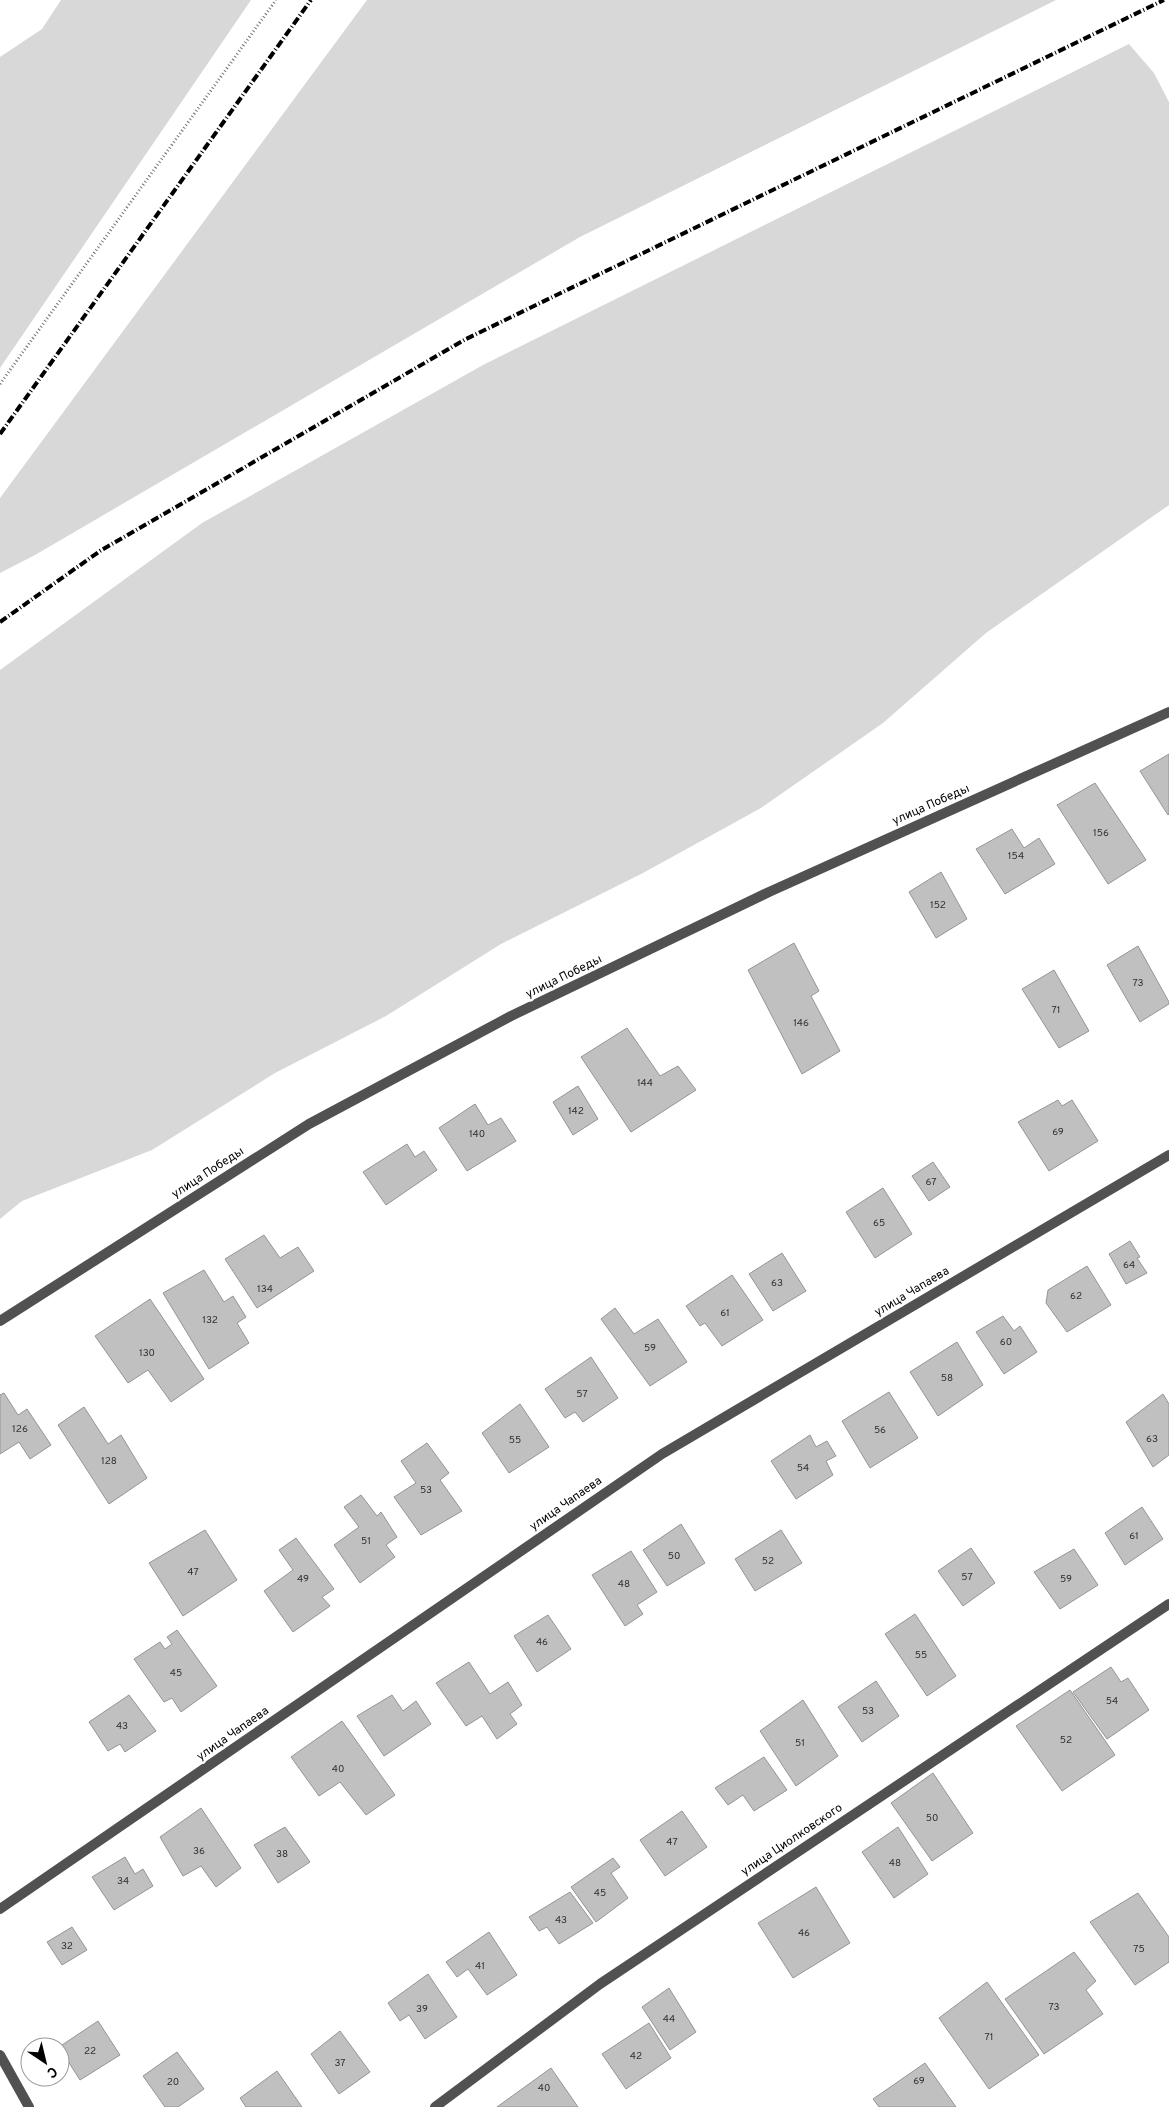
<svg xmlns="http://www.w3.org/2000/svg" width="1169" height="2107" font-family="Overpass,sans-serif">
	<rect width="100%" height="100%" fill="#fff"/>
	<g fill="#d8d8d8">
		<path d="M61 0H251L0 368V57L42 29Z"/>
		<path d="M367 0H1056L580 237 35 555 0 573V498Z"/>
		<path d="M1129 44 1154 73 1169 102V505L986 633 883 723 761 808 643 873 501 944 386 1016 275 1073 152 1150 22 1201 0 1219V670L202 523 483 365Z"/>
	</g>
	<g fill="#c0c0c0" stroke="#959595">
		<path d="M1169 754V814L1168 815 1140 771Z"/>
		<path d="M1095 783 1146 860 1108 884 1057 805Z"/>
		<path d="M1012 829 1024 848 1039 838 1055 864 1005 894 976 849Z"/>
		<path d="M941 872 967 919 936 938 909 892Z"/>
		<path d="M794 943 819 991 811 996 840 1051 802 1074 748 970Z"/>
		<path d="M1138 946 1169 1002V1004L1140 1022 1107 965Z"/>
		<path d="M1054 970 1089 1031 1059 1048 1022 989Z"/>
		<path d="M627 1028 660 1076 678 1066 696 1090 631 1132 581 1057Z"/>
		<path d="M578 1086 598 1119 573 1135 553 1102Z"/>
		<path d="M1058 1100 1062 1106 1072 1100 1098 1141 1049 1171 1018 1122Z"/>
		<path d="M475 1104 488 1125 501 1118 516 1141 467 1171 439 1128Z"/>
		<path d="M407 1144 415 1157 424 1151 437 1170 386 1205 363 1172Z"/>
		<path d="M933 1162 950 1187 929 1201 912 1176Z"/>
		<path d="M883 1188 912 1234 875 1258 846 1212Z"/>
		<path d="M264 1235 280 1258 298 1247 314 1271 257 1308 225 1259Z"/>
		<path d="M1130 1241 1140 1257 1137 1258 1147 1273 1126 1284 1109 1254Z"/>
		<path d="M782 1253 806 1291 773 1311 749 1274Z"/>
		<path d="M1087 1266 1111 1305 1067 1332 1046 1303 1048 1290Z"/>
		<path d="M204 1270 224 1302 233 1296 246 1317 237 1323 249 1343 209 1369 163 1293Z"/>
		<path d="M732 1275 763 1320 722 1346 705 1323 700 1326 686 1306Z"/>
		<path d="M150 1299 204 1379 171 1402 148 1370 128 1383 95 1336Z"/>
		<path d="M615 1308 634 1334 658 1319 687 1362 650 1386 601 1319Z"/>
		<path d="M1003 1316 1014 1331 1020 1326 1037 1352 1004 1374 976 1332Z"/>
		<path d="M957 1342 983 1385 938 1416 910 1372Z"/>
		<path d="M591 1357 618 1398 583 1422 575 1412 565 1418 545 1389Z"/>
		<path d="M889 1392 918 1438 870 1468 842 1421Z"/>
		<path d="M4 1393 18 1415 27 1409 51 1445 30 1459 19 1442 0 1454V1395Z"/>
		<path d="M1163 1394 1169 1404V1455L1153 1467 1126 1422Z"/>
		<path d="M520 1404 549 1447 509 1473 482 1433Z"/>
		<path d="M84 1407 108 1444 121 1435 147 1478 109 1504 58 1425Z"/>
		<path d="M810 1435 816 1447 827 1441 836 1456 826 1461 833 1475 796 1499 771 1461Z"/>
		<path d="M427 1443 449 1473 440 1480 462 1511 421 1535 394 1497 416 1483 401 1461Z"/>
		<path d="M361 1495 377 1516 381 1512 397 1537 386 1545 395 1557 360 1583 334 1545 359 1527 344 1507Z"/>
		<path d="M1142 1507 1163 1539 1125 1565 1105 1533Z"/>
		<path d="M681 1524 705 1563 667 1586 643 1550Z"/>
		<path d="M205 1530 237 1580 183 1616 149 1563Z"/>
		<path d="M781 1530 802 1563 755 1591 735 1559Z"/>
		<path d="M296 1538 334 1589 322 1597 330 1606 293 1632 264 1591 293 1570 279 1550Z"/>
		<path d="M971 1548 995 1583 963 1606 938 1571Z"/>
		<path d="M1074 1549 1098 1585 1060 1609 1034 1572Z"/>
		<path d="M631 1551 657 1592 637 1605 643 1614 625 1626 592 1575Z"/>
		<path d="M915 1614 956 1676 927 1696 885 1634Z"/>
		<path d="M548 1615 571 1649 537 1672 514 1636Z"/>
		<path d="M177 1630 217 1686 181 1712 172 1698 164 1702 134 1659 160 1642 165 1649 172 1644 167 1637Z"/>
		<path d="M469 1662 490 1694 508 1682 522 1705 510 1714 517 1724 497 1739 482 1716 466 1726 436 1683Z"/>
		<path d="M1111 1667 1121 1682 1128 1678 1149 1710 1107 1739 1073 1692Z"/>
		<path d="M876 1681 899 1716 862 1742 838 1707Z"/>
		<path d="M1070 1690 1115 1755 1062 1791 1016 1726Z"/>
		<path d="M129 1695 156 1731 125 1752 120 1744 108 1751 89 1722Z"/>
		<path d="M392 1695 403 1711 416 1701 431 1724 384 1756 357 1716Z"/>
		<path d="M803 1700 838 1756 796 1786 760 1731Z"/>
		<path d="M342 1721 395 1795 366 1815 340 1782 319 1796 291 1757Z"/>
		<path d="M764 1757 787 1790 754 1811 743 1795 728 1805 715 1788Z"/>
		<path d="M933 1773 973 1833 932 1861 891 1803Z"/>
		<path d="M201 1808 241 1868 216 1887 201 1866 183 1876 160 1837Z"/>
		<path d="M682 1811 707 1847 665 1876 640 1840Z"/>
		<path d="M285 1827 310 1862 278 1883 254 1845Z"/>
		<path d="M898 1827 928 1874 894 1898 862 1852Z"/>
		<path d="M125 1857 135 1874 143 1869 153 1886 114 1910 92 1877Z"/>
		<path d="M613 1858 620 1867 611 1873 628 1898 596 1922 571 1887Z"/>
		<path d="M816 1887 850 1943 793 1978 758 1923Z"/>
		<path d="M570 1892 593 1923 559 1944 547 1927 539 1931 529 1917Z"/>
		<path d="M1138 1893 1169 1937V1962L1135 1985 1090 1922Z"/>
		<path d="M72 1927 87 1950 62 1965 47 1942Z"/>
		<path d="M489 1932 517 1975 487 1995 468 1969 457 1977 446 1962Z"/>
		<path d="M1074 1952 1096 1981 1086 1990 1103 2014 1044 2054 1005 1999Z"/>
		<path d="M428 1974 457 2017 425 2039 409 2015 400 2021 388 2003Z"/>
		<path d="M987 1982 1039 2055 989 2089 939 2018Z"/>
		<path d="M669 1988 696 2032 670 2050 642 2007Z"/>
		<path d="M98 2021 120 2055 80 2080 59 2047Z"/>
		<path d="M649 2023 671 2058 626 2089 602 2054Z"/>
		<path d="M340 2031 370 2072 339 2094 311 2054Z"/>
		<path d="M177 2052 204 2089 178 2107H165L143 2076Z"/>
		<path d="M925 2063 956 2107H879L873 2099Z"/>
		<path d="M551 2068 578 2107H497Z"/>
		<path d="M277 2071 302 2107H246L240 2098Z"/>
	</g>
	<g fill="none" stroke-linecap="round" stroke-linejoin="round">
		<path stroke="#737373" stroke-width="3" stroke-dasharray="1 2.5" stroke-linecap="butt" d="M0 384 276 0"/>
		<g stroke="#515151" stroke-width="10">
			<path d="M0 1321 309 1124 511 1016 769 892 1169 712"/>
			<path d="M0 1909 662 1454 1169 1155"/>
			<path d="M0 2055 29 2107"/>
			<path d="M435 2107 600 1984 1169 1604"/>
		</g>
		<g stroke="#000" stroke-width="4" stroke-dasharray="8 2.5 1 2.5" stroke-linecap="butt">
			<path d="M0 434 311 0"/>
			<path d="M0 622 100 551 466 339 1164 0"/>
		</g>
	</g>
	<g text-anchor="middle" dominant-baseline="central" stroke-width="4.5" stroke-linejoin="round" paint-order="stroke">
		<g font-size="10" fill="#303030">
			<text x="1101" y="833">156</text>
			<text x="1016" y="856">154</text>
			<text x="938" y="905">152</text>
			<text x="1138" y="983">73</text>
			<text x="1056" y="1010">71</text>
			<text x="801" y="1023">146</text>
			<text x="645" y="1083">144</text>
			<text x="576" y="1111">142</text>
			<text x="1058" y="1132">69</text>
			<text x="477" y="1134">140</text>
			<text x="931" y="1182">67</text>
			<text x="879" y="1223">65</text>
			<text x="1129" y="1265">64</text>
			<text x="777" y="1283">63</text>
			<text x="265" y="1289">134</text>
			<text x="1076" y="1296">62</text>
			<text x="725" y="1313">61</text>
			<text x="210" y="1320">132</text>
			<text x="1006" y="1342">60</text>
			<text x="650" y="1348">59</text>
			<text x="147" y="1353">130</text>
			<text x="947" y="1378">58</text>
			<text x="582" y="1394">57</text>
			<text x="20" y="1429">126</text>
			<text x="880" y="1430">56</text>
			<text x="1152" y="1439">63</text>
			<text x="515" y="1440">55</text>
			<text x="109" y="1461">128</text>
			<text x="803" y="1468">54</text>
			<text x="426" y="1490">53</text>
			<text x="1134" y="1536">61</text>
			<text x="366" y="1541">51</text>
			<text x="674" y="1556">50</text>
			<text x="768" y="1561">52</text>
			<text x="193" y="1572">47</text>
			<text x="967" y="1577">57</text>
			<text x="303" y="1579">49</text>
			<text x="1066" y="1579">59</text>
			<text x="624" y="1584">48</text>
			<text x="542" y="1642">46</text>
			<text x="921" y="1655">55</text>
			<text x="176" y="1673">45</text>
			<text x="1112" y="1701">54</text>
			<text x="868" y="1711">53</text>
			<text x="122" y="1726">43</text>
			<text x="1066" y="1740">52</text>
			<text x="800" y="1743">51</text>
			<text x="338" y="1769">40</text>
			<text x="932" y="1818">50</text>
			<text x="672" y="1842">47</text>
			<text x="199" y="1851">36</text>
			<text x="282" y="1854">38</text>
			<text x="895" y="1863">48</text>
			<text x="123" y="1881">34</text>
			<text x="600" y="1893">45</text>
			<text x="561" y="1920">43</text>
			<text x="804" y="1933">46</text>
			<text x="67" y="1946">32</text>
			<text x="1139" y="1949">75</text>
			<text x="480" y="1966">41</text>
			<text x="1054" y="2007">73</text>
			<text x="422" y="2009">39</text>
			<text x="669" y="2019">44</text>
			<text x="989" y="2037">71</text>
			<text x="90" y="2051">22</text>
			<text x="636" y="2056">42</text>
			<text x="340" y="2063">37</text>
			<text x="919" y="2081">69</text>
			<text x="173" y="2082">20</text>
			<text x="544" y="2088">40</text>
		</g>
		<g font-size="12" fill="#000" stroke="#fff">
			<text transform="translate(931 805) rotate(-24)">улица Победы</text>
			<text transform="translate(564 977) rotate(-26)">улица Победы</text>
			<text transform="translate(208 1173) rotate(-33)">улица Победы</text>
			<text transform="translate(912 1292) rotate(-31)">улица Чапаева</text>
			<text transform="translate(566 1504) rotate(-35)">улица Чапаева</text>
			<text transform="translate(233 1734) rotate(-35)">улица Чапаева</text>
			<text transform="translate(792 1840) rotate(-34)">улица Циолковского</text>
		</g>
	</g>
	<g transform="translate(45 2062) rotate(145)"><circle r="24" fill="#ffffff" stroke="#999999"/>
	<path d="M0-4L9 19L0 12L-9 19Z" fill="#000000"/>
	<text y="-8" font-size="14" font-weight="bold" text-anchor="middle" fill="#000000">С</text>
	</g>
</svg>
